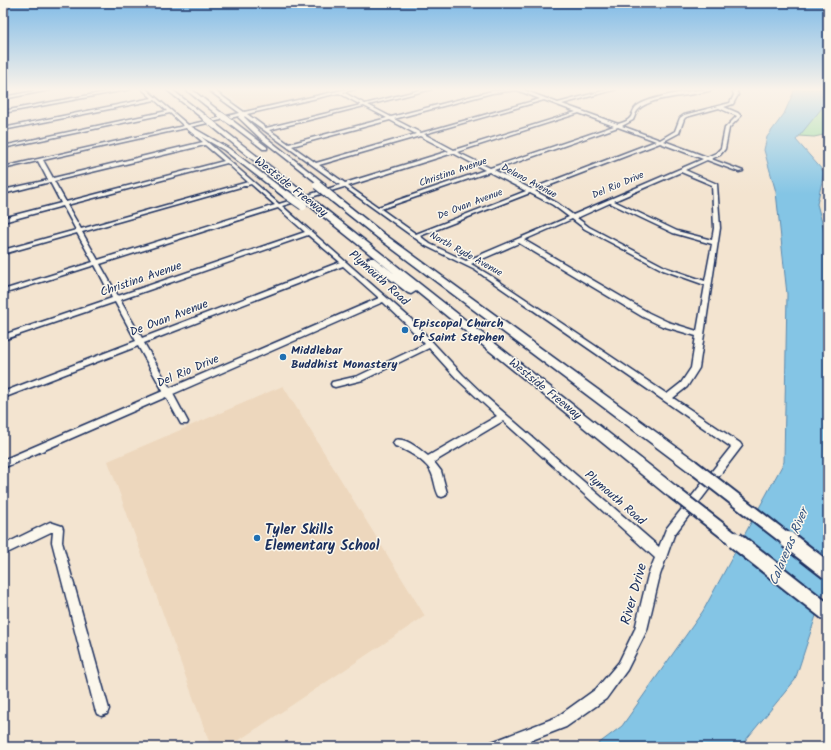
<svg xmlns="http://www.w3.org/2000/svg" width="831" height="750" font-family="Kalam,sans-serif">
	<rect width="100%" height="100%" fill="#f3e4d0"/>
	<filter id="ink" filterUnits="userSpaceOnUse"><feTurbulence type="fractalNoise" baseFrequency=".025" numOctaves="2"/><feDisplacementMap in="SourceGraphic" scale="8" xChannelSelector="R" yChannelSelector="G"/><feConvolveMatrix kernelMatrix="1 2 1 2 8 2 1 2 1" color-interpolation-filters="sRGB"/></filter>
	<g filter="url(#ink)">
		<g fill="#edd7bd">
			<path d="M219 89H341L248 110Z"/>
			<path d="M283 386 425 616 229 747H211L108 461Z"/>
		</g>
		<path fill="#9cdda7" stroke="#5c8682" d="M828 89V134L814 137 799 136 815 114 826 104 822 93Z"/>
		<path fill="#84c5e5" stroke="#5a89af" d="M795 89H827L820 94 826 103 796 140 824 172 817 204 828 245V579L795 680 740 747H594L622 726 703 611 784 462 787 294 776 192 764 150 767 137 784 114Z"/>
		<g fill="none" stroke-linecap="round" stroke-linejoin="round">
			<defs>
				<g id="minor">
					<path d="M45 89H55L3 99V97Z"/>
					<path d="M122 89H131L3 113V111Z"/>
					<path d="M142 89H146L188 125 240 113 207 89H212L244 112 347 89H355L343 92 365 104 424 89H432L368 105 391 117 492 91 521 89 558 103 610 89H617L562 104 618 124C621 123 626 122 629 119 633 116 632 110 637 106 651 96 696 89 714 89 695 97 653 95 639 109 636 111 635 116 633 120L622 126 660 140 675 131 680 118 684 115 730 103 734 95 732 89H736L738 95 733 104 724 107 738 113 741 116 729 128 725 149 720 155 711 159 743 171 739 172 707 160 685 170 717 184 720 228 699 368 687 387 673 398 740 443 742 446 674 535 660 575 647 630 627 670 616 685 606 699 566 727 514 747H490L492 742 557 717 596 689 619 662 635 629 648 575 655 558 503 421 434 462 441 471 447 493 445 496 442 497 439 496C435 489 435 481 432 474 428 462 407 450 395 446L393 443 395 440C406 437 420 450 428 456L497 416 457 379 429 348 363 380 335 387 332 386 331 384 332 382 358 376 425 344 405 323 383 302 173 394 188 422 187 424H181L166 397 3 468V460L163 391 138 346 3 398V392L136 341 115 302 3 340V335L112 298 95 265 3 294V290L93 262 77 233 3 254V250L76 230 63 206 3 222V218L61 203 50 182 3 194V190L48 180 38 161 3 169V167L184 126 170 113 3 148V146L167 111 155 100 3 130V128L152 98ZM517 90 540 99 421 133 394 119 492 93ZM339 93 361 105 266 128 247 114ZM544 100 576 112 454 150 424 134ZM364 106 387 118 289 144 269 130ZM719 108 737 116 725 128 721 148 716 153 707 157 664 141 679 133 684 119 686 117ZM579 113 614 126 490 168 457 152ZM243 115 340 185 279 204 190 127ZM390 120 416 134 316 163 292 146ZM618 127 656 141 531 189 494 170ZM186 128 203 142 53 178 43 160ZM420 136 449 151 345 183 319 165ZM660 143 703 159 573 215 557 203 535 191ZM205 145 224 161 66 202 54 181ZM453 153 485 170 378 207 348 186ZM227 163 248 182 81 229 67 205ZM489 172 526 191 416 234 381 209ZM681 172 712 185 714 228 712 240 677 231 614 201ZM251 184 275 205 98 260 82 232ZM344 187 426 246 475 270 731 447 666 529 659 547 486 397 463 375 411 319 282 206ZM530 193 553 205 569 217 466 261 430 244 420 236ZM610 203 673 233 712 244 705 281 667 268 589 227 577 218ZM278 208 305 232 118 296 100 264ZM572 219 585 229 663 270 705 285 697 331 668 322 649 313 524 240ZM308 235 340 262 142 338 120 300ZM519 243 643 317 662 326 696 336 691 368 681 383 667 394 491 276 471 264ZM343 266 379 298 170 388 144 343Z"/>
					<path d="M50 522 62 526 63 529 62 542 109 709 107 714 102 716 97 714 95 709 52 542 53 532H51L3 555V545Z"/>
				</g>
				<g id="highway">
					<path d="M166 89H171L207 117V119H203Z"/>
					<path d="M185 89H191L224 115 219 116Z"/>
					<path d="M242 113H246L247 114 244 117 264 136 325 184V186H321L260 138 239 118 238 117Z"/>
					<path d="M229 121H233L267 147V149H263L229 123Z"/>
					<path d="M213 125H217L303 192V196H297L213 127Z"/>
					<path d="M186 126H190L228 148 291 195 290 197H284L224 150 186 128Z"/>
					<path d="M330 196H336L384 234 697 462 698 466 697 470 692 471 687 470 378 238 330 200Z"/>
					<path d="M310 202H316L678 488 680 492 678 496 673 498 668 496 416 291 411 294 408 293 368 262 367 260 368 258H374L395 274 310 206Z"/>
				</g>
			</defs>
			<use href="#minor" stroke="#1b2f5e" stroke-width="3"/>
			<use href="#highway" stroke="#1b2f5e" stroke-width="3"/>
			<use href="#minor" fill="#fbf7ec" fill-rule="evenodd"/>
			<use href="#highway" fill="#fbf7ec" fill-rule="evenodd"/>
			<defs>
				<g id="highway-bridge-far3">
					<path d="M221 115 231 122"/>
					<path d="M205 118 215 126"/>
				</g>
				<g id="highway-bridge-far2">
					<path d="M317 185 333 198"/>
					<path d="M300 194 313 204"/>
					<path d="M287 195 303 206"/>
				</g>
				<g id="highway-bridge-far1">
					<path d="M692 466 789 541"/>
					<path d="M673 492 736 541"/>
				</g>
				<g id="highway-bridge">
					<path d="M735 540 828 613"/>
					<path d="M788 540 828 571"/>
				</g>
			</defs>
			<use href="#highway-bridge-far3" stroke="#1b2f5e" stroke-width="7" stroke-linecap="butt"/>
			<use href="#highway-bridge-far2" stroke="#1b2f5e" stroke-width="10" stroke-linecap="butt"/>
			<use href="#highway-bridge-far1" stroke="#1b2f5e" stroke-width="16" stroke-linecap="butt"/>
			<use href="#highway-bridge" stroke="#1b2f5e" stroke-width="20" stroke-linecap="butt"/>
			<use href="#highway-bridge-far3" stroke="#fbf7ec" stroke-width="5.5"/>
			<use href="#highway-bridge-far2" stroke="#fbf7ec" stroke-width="8"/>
			<use href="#highway-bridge-far1" stroke="#fbf7ec" stroke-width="12"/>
			<use href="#highway-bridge" stroke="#fbf7ec" stroke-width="16"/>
		</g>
	</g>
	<linearGradient id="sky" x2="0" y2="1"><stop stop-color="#80bbe7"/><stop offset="0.46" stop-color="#faf3ea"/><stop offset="1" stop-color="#faf3ea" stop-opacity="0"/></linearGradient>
	<rect width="831" height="194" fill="url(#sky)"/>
	<g fill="#1f6fb2" stroke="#fbf7ec" stroke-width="1.5">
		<circle cx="405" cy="330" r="4"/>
		<circle cx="283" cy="357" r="4"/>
		<circle cx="257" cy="538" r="4"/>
	</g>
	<g text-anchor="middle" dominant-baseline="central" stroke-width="3" stroke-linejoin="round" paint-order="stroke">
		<g font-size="10" fill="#1b2f5e" stroke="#fbf7ec">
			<text transform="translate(453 172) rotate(-19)">Christina Avenue</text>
			<text transform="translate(529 181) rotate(28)">Delano Avenue</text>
			<text transform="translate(618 185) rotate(-23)">Del Rio Drive</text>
			<text transform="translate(470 204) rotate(-21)">De Ovan Avenue</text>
			<text transform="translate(466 254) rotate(29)">North Ryde Avenue</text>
		</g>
		<g font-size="12" fill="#1b2f5e" stroke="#fbf7ec">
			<text transform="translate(291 187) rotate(38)">Westside Freeway</text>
			<text transform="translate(379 278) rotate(42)">Plymouth Road</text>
			<text transform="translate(141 279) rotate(-19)">Christina Avenue</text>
			<text transform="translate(169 318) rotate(-21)">De Ovan Avenue</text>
			<text transform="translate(188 371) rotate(-23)">Del Rio Drive</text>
			<text transform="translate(545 389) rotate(39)">Westside Freeway</text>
			<text transform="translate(615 498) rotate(41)">Plymouth Road</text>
		</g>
		<g font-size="12" font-weight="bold" fill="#1b2f5e" stroke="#fbf7ec" text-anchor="start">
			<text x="413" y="323">Episcopal Church<tspan x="413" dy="14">of Saint Stephen</tspan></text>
			<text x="291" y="350">Middlebar<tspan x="291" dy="14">Buddhist Monastery</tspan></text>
		</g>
		<g font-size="13" font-style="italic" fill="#355480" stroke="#fbf7ec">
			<text transform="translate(789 547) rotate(-67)">Calaveras River</text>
		</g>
		<g font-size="14" font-weight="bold" fill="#1b2f5e" stroke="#fbf7ec" text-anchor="start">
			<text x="265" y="530">Tyler Skills<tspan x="265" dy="16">Elementary School</tspan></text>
		</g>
		<g font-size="14" fill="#1b2f5e" stroke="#fbf7ec">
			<text transform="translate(634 594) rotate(-74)">River Drive</text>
		</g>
	</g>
	<rect width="831" height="750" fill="none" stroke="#fbf7ec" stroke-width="16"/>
	<rect x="8" y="8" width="815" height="734" fill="none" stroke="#1b2f5e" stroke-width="1.5" filter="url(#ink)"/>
</svg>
